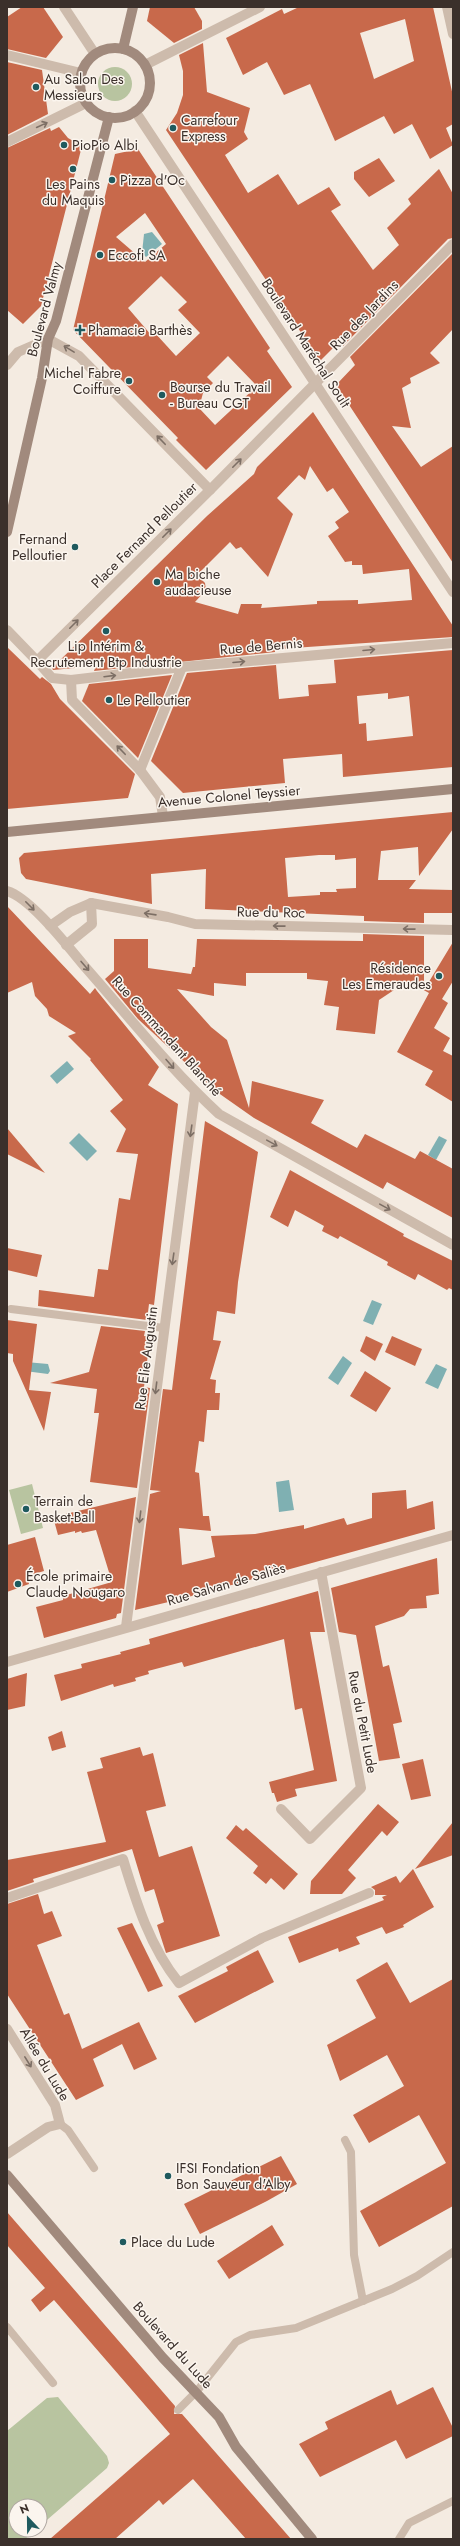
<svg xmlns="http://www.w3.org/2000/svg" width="460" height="2546" font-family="Jost,sans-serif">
	<rect width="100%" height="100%" fill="#f4ebe1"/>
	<g fill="#b8c4a0">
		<circle cx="115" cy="84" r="17"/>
		<path d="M32 1484 43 1528 21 1534 9 1490Z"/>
		<path d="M58 2397 107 2456 109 2463 107 2468 40 2526V2506H16V2530H36L25 2539H7V2431L47 2398Z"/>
	</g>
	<g fill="#7fb0b2">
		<path d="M152 232 162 244 146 257 142 253 144 234Z"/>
		<path d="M67 1061 74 1069 57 1084 50 1076Z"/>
		<path d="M79 1133 97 1151 87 1161 69 1143Z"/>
		<path d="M439 1136 447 1140 436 1160 428 1155Z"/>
		<path d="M372 1300 382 1304 373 1325 363 1321Z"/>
		<path d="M343 1356 352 1363 338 1385 328 1378Z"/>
		<path d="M26 1362 48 1364 50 1371 48 1374 25 1371Z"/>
		<path d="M436 1364 447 1369 438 1389 425 1383Z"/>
		<path d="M289 1480 294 1510 279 1512 276 1482Z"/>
	</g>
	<g fill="#c8694b" fill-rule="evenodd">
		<path d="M22 7H43L63 37 46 58 7 49V17Z"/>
		<path d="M150 7H194L202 21V29L174 43 147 21Z"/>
		<path d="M299 7H433L453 96V124L446 128 453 145 430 159 412 124 394 134 384 116 335 141 310 84 284 95 267 62 243 75 226 38 282 9 284 14ZM405 19 414 61 374 79 360 33Z"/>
		<path d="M203 43 207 92 250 108 244 132 248 139 225 155 248 193 278 174 298 205 329 187 341 205 331 211 373 270 399 245 387 228 411 204 408 199 439 169 453 194V238L448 239 343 346 340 341 320 361 166 130 177 113 183 95V71L179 55Z"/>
		<path d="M7 62 42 70 48 114 7 135Z"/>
		<path d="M59 127 68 138 82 146 41 306 23 324 7 310V148L50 128 51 131Z"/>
		<path d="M138 149 270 348 267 351 292 387 206 470 176 440 178 438 73 330 115 154ZM145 213 166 244 145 262 116 237ZM161 276 187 302 178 310 200 333 176 356 155 333 152 336 128 308ZM228 356 257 386 215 425 199 408 203 393 213 383 207 377Z"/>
		<path d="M379 158 395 181 369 197 354 179V172Z"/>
		<path d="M453 253V329L430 353 440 363 410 378 411 383 402 388 411 428 392 426 421 467 453 446V563L336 385 355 365 350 357Z"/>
		<path d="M313 412 453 626V637L293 648 275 650V652L94 671 96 666 53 670 52 668 207 516 254 474 257 467ZM310 466 327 492 333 488 349 512 335 522 339 528 328 536 345 562 352 561V565H362L363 574 409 569 412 600 358 604V600L317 601V604L261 608 262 604H241L238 614 195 602 206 590 205 583 197 575 230 542 236 549 241 547 268 577 293 514 277 498 299 475 305 480Z"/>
		<path d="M7 647 40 679 42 677 51 684 60 699 135 774 128 798 7 809Z"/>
		<path d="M453 650V767L343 777 342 754 283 759 285 783 183 793 151 761 187 673 276 665 279 699 309 696 308 685 336 683 334 660ZM388 693V699L409 696 413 736 367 741 366 723 359 724 357 696Z"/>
		<path d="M172 675 138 758 82 701 89 684Z"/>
		<path d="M453 812V829L419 876 418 847 381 851 378 880H416L409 889 453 890V913H424V923L364 921V916L205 909 206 869 151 874 152 904 26 879 21 873 19 858 24 853ZM319 855H335V860L356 858V888L336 889 337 892H320V895L288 897 285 858Z"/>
		<path d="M7 906 90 994 95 988 97 991 159 1067 148 1085 178 1104 154 1305 149 1304 147 1320 38 1306 39 1290 94 1297 98 1269 108 1270 119 1198 130 1200 138 1154 116 1152 126 1129 110 1111 123 1100 90 1060 91 1059 68 1036 76 1033 49 1016 47 1009 35 996 32 982 7 993Z"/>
		<path d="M363 934 424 936V990L453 942V981L442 999 448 1003 434 1028 450 1038 443 1051 453 1056V1102L425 1085 433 1071 397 1052 429 993 411 983 395 985 394 990 379 1000 375 1034 336 1030 339 1007 324 1005 328 981 307 979V973H246V986L214 983V996L177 989 211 1027 227 1040 249 1108 252 1081 324 1100 311 1123 357 1148 365 1134 415 1159 420 1151 453 1169V1218L387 1182 383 1189 254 1118 217 1092 138 1019 105 979 114 971V939H148V968L191 974 193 967H195L197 939 363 941Z"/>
		<path d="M205 1121 258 1152 238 1282 235 1314 217 1311 213 1340 221 1341 210 1379 216 1380 215 1393H220L219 1410H207L204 1442 199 1441 195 1472 199 1473 203 1516H209L211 1531 179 1528 182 1565 215 1557 211 1536 255 1534 304 1525V1529L344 1518 347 1525 372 1518V1493L406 1490 407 1509 433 1501 435 1529 181 1599 135 1610 150 1494 161 1491 150 1490 163 1389 172 1390Z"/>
		<path d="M7 1128 45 1173 7 1154Z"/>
		<path d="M290 1170 404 1234 403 1236 453 1261V1290L449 1288 447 1290 418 1274 415 1280 387 1265 388 1262 340 1236 338 1239 322 1231 324 1226 295 1210 288 1227 270 1217Z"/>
		<path d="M7 1248 42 1255 37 1277 7 1270Z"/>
		<path d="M7 1320 37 1324 29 1390 51 1392 44 1431 13 1361V1354L7 1353Z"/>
		<path d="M101 1326 145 1331 144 1336 150 1337 144 1387 150 1388 137 1488 90 1482 99 1413H94L97 1389 50 1383 89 1372Z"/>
		<path d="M366 1336 383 1344 375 1361 360 1351Z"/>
		<path d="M392 1336 422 1349 415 1366 385 1352Z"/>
		<path d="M365 1371 391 1388 376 1412 350 1396Z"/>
		<path d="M136 1497 121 1613 117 1614 116 1618 44 1638 36 1607 63 1600V1596L112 1582 96 1530 82 1533 81 1531 75 1533V1531L58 1535 53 1517Z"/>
		<path d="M35 1537 44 1571 27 1576 29 1584 7 1592V1545Z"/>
		<path d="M437 1558 439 1594 426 1596 427 1608 410 1609 404 1616 375 1626 383 1667 389 1665 402 1722 393 1724 400 1758 379 1761 356 1635 339 1632 331 1588Z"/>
		<path d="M318 1591 325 1632H310L337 1781 295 1789 297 1796 277 1802 274 1793H272L269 1782 314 1770 302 1708 295 1710 284 1639 184 1667 182 1662 148 1671 149 1674 135 1678 136 1681 114 1687 113 1684 61 1701 54 1675 82 1668 81 1664 121 1654 120 1652 150 1644 149 1639Z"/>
		<path d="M27 1673 25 1706 7 1710V1679Z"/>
		<path d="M62 1731 66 1747 52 1751 48 1737Z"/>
		<path d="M140 1747 143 1756 153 1753 166 1806 146 1811 159 1857 192 1846 220 1936 166 1953 157 1925 164 1922 154 1889 145 1892 132 1849 33 1879 34 1882 7 1891V1860L106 1842 87 1772 103 1768 100 1758Z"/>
		<path d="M423 1759 431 1796 411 1800 402 1764Z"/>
		<path d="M378 1804 399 1822 387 1836 382 1831 348 1870 356 1878 342 1894H310L311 1881Z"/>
		<path d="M453 1822V1855L415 1869Z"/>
		<path d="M236 1825 243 1831 246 1828 298 1874 284 1890 271 1878 266 1884 253 1873 258 1866 226 1838Z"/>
		<path d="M413 1869 434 1907 403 1925 404 1927 386 1934 382 1927 356 1937 360 1944 339 1952 338 1948 299 1963 288 1937 384 1900 382 1897 387 1895H375V1890L371 1887 396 1876 400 1883Z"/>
		<path d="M38 1894 44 1914 52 1911 62 1936 37 1945 64 2015 69 2013 82 2049 139 2022 157 2059 134 2070 122 2044 93 2059 104 2086 76 2100 7 1994V1904Z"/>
		<path d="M132 1923 163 1986 148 1992 117 1928Z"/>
		<path d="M258 1950 274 1982 195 2023 178 1996 228 1971 226 1967Z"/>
		<path d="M387 1962 410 2003 453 1979V2206L379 2247 360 2211 446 2163 419 2115 369 2143 353 2115 404 2086 387 2055 340 2081 327 2045 376 2018 356 1980Z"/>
		<path d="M281 2156 297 2184 267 2201 200 2234 184 2204Z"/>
		<path d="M7 2212 175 2406 174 2414H182L291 2539H246L193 2479 163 2505 159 2500 115 2539H50L170 2434 54 2300 40 2312 31 2300 45 2288 7 2245Z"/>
		<path d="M272 2225 284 2245 229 2279 217 2261Z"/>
		<path d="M433 2387 453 2428V2436L406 2459 396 2440 320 2477 299 2444 328 2429 325 2422 391 2390 397 2405Z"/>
	</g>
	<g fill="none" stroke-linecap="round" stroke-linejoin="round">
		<g stroke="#cdbbac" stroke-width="8">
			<path d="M11 1309 164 1328"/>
			<path d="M60 2124 68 2130 94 2168"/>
			<path d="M345 2140 351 2152 354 2255 363 2301"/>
			<path d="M7 2327 53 2383"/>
			<path d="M178 2410 197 2391 236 2342 250 2335 296 2328 392 2289 417 2276 453 2252"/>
			<path d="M399 2539 409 2523 453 2501"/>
		</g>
		<g stroke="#cdbbac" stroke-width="10">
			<path d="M64 7 95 54"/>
			<path d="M447 7 453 34"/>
			<path d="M7 55 81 73"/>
			<path d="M145 65 260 7"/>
			<path d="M135 111 453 592"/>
			<path d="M7 142 86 103"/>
			<path d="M7 365 18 352 48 339 79 356 210 490 37 661 7 630"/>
			<path d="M210 490 453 244"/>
			<path d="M37 661 52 678 71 680 182 667 453 643"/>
			<path d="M71 680 72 700 140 770 160 797 163 816"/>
			<path d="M140 770 182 667"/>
			<path d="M7 891C31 898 69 948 86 968 130 1018 171 1070 219 1114L453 1245"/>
			<path d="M50 926 70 912 91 903 168 917 195 924 453 930"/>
			<path d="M66 945 92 924 91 903"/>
			<path d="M126 1627 195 1092"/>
			<path d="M7 1662 453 1535"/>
			<path d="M281 1809 310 1839 361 1788 321 1572"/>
			<path d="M7 1898 123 1859C136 1902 150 1947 179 1983L262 1938 369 1893"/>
			<path d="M7 2029 55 2105 60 2124 48 2127 7 2154"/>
		</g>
		<g stroke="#a18a7d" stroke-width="10">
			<circle cx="115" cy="83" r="35"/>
			<path d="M123 49 133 7"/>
			<path d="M7 532 42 378 48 339 56 321 109 117"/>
			<path d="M7 832 453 789"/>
			<path d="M7 2175 163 2358 219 2417 236 2447 312 2539"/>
		</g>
	</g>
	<defs><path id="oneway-shaft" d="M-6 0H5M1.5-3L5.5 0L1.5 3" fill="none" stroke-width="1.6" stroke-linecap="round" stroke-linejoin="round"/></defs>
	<g stroke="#7d6f65">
		<use href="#oneway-shaft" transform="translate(42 125) rotate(-25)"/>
		<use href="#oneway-shaft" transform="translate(69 349) rotate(-149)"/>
		<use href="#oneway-shaft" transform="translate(161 440) rotate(-134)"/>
		<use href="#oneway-shaft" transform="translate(237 463) rotate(-45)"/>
		<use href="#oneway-shaft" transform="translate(167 533) rotate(-45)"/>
		<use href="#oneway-shaft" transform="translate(74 624) rotate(-45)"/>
		<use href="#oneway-shaft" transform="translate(369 650) rotate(-5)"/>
		<use href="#oneway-shaft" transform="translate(239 662) rotate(-5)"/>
		<use href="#oneway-shaft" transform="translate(110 676) rotate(-7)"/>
		<use href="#oneway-shaft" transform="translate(121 750) rotate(-134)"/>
		<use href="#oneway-shaft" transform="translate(30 906) rotate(45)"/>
		<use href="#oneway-shaft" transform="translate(150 914) rotate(-172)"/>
		<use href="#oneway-shaft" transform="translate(279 926) rotate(-179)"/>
		<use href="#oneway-shaft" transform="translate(409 929) rotate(-179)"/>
		<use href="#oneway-shaft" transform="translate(85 966) rotate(49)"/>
		<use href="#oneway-shaft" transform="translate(170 1064) rotate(49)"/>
		<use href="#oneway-shaft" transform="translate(191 1131) rotate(98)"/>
		<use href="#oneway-shaft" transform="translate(272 1143) rotate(29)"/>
		<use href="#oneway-shaft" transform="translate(385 1207) rotate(29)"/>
		<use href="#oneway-shaft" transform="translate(173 1259) rotate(98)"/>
		<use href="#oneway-shaft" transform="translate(156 1388) rotate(97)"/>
		<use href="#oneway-shaft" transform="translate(140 1517) rotate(97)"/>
		<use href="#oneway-shaft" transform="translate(28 2062) rotate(58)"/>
	</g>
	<g fill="#1f5a5e" stroke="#fbf5ee" stroke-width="1.5">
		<circle cx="36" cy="87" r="4"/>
		<circle cx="173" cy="128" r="4"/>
		<circle cx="64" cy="145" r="4"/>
		<circle cx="73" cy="169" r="4"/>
		<circle cx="112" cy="180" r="4"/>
		<circle cx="100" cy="255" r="4"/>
		<path d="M78 324h4v4h4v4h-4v4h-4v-4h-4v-4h4z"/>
		<circle cx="129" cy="381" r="4"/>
		<circle cx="162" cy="395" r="4"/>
		<circle cx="75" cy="547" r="4"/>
		<circle cx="157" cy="582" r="4"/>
		<circle cx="106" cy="631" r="4"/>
		<circle cx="109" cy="700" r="4"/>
		<circle cx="439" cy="976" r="4"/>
		<circle cx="26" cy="1509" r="4"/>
		<circle cx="18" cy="1584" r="4"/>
		<circle cx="168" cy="2176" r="4"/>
		<circle cx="123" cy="2242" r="4"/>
	</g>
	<g text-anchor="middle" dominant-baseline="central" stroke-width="3" stroke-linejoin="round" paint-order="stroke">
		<g font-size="14" fill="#3b302b" stroke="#fbf5ee" text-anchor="start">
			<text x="44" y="79">Au Salon Des<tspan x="44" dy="16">Messieurs</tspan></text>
			<text x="181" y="120">Carrefour<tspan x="181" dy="16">Express</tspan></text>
			<text x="72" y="145">PioPio Albi</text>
			<text x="120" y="180">Pizza d'Oc</text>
			<text x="73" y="184" text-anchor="middle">Les Pains<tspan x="73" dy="16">du Maquis</tspan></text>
			<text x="108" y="255">Eccofi SA</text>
			<text x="88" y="330">Phamacie Barthès</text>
			<text x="121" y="373" text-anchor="end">Michel Fabre<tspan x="121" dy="16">Coiffure</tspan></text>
			<text x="170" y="387">Bourse du Travail<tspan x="170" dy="16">- Bureau CGT</tspan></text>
			<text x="67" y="539" text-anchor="end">Fernand<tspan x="67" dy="16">Pelloutier</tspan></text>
			<text x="165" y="574">Ma biche<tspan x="165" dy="16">audacieuse</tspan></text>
			<text x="106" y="646" text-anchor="middle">Lip Intérim &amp;<tspan x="106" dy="16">Recrutement Btp Industrie</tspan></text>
			<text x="117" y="700">Le Pelloutier</text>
			<text x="431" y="968" text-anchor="end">Résidence<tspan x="431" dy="16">Les Emeraudes</tspan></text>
			<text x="34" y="1501">Terrain de<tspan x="34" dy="16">Basket-Ball</tspan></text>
			<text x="26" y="1576">École primaire<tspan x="26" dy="16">Claude Nougaro</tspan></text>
			<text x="176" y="2168">IFSI Fondation<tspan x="176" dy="16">Bon Sauveur d'Alby</tspan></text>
			<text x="131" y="2242">Place du Lude</text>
		</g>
		<g font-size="14" fill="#3b302b" stroke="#fbf5ee">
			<text transform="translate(44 309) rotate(-75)">Boulevard Valmy</text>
			<text transform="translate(364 315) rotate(-46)">Rue des Jardins</text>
			<text transform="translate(306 343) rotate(57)">Boulevard Maréchal Soult</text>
			<text transform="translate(144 535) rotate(-45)">Place Fernand Pelloutier</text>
			<text transform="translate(261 646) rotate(-5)">Rue de Bernis</text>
			<text transform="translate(229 796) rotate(-5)">Avenue Colonel Teyssier</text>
			<text transform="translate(271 912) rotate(1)">Rue du Roc</text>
			<text transform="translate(167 1036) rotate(48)">Rue Commandant Blanché</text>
			<text transform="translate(146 1358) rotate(-83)">Rue Elie Augustin</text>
			<text transform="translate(226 1584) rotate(-16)">Rue Salvan de Saliès</text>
			<text transform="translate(363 1722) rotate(79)">Rue du Petit Lude</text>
			<text transform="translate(45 2064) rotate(59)">Allée du Lude</text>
			<text transform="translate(173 2345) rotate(48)">Boulevard du Lude</text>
		</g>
	</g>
	<rect width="460" height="2546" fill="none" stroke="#3b302b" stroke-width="16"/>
	<g transform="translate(28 2518) rotate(338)"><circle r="19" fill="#fbf5ee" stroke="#aea6a0"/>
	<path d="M0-3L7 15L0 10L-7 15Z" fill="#1f5a5e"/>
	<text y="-6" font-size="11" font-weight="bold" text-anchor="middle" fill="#3b302b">N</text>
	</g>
</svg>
